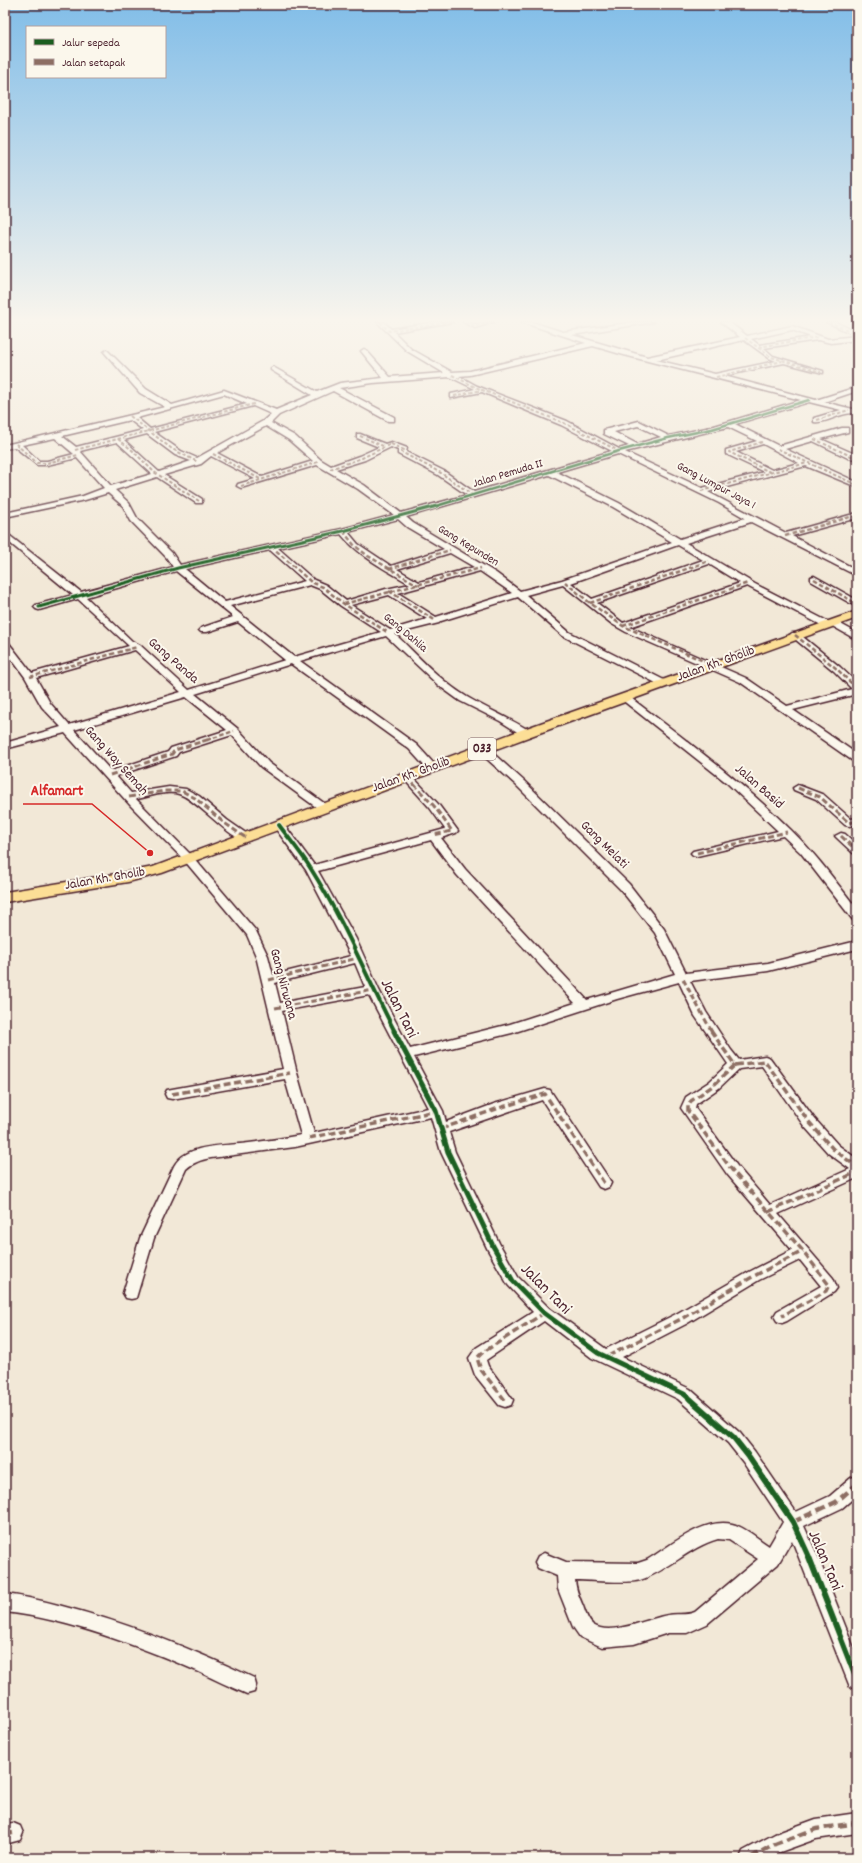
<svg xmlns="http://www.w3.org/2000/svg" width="862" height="1863" font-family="Dekko,sans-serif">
	<rect width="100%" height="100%" fill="#f2e8d7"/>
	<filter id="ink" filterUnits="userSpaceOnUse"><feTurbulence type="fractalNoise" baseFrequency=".025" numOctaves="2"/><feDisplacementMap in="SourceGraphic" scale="8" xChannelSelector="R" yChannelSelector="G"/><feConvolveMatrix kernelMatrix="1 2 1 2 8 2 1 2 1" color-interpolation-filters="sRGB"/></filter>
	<g filter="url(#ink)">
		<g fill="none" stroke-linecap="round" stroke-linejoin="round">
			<defs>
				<g id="minor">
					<path d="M377 322H384L391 329 435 322H453L394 332 411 349 452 372 470 371 586 343 521 322H532L563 332 635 322H654L572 335 647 357 740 337 721 322H729L747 336 792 326 828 339 857 336V340L831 343 818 340 764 348 773 356 823 371V373L784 363 724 376 816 400 857 387V391L824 402 857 410V414C842 410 829 424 814 422V418L841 410 809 402 735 424 779 446 842 428H848V432L821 439 857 455V459L848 458 813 441 785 449 857 482V487L806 466 708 492 786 533 857 513V518L792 536 857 570V576L751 522 686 543 755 584 829 622 831 624 829 626H823L747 586 630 627 746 678 787 706 852 689 834 671 790 635 792 633H798L840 667 857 683V694L793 710 857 754V762L853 761 740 682 626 632 612 624 563 585 526 595 569 632 666 681 668 683 666 685H660L563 636 518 597 441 621 439 623 395 634C417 655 440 681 467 697 487 709 509 718 530 731L531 733 530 735H522L500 721 460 701 438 685 386 636 300 661 417 745 436 766 437 768 436 770H428L409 749 291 664 195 694 238 729 269 763 328 806 329 808 328 810H320L261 767 232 735 179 752 176 756 116 776 131 793 169 787 186 789 199 796 227 820 250 836 252 838 250 840C233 845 199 800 179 794 166 790 149 797 136 799L192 856 256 931 268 956 273 975 351 956 306 870 273 825 279 822 283 823 314 865 445 829 430 808 402 777 407 774 411 775 438 804 458 831 456 833 441 838 465 869 587 1000 675 974 655 933 621 890 516 785 478 751 477 749 478 747H486L524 781 629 884 664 929 686 973 768 963 857 941V949L768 971 690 981 706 1012 731 1050 739 1060 765 1056 770 1058 814 1118 838 1145 857 1159V1178L778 1214 833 1278 837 1288 834 1292 787 1321 782 1323 777 1321 774 1316 777 1311 821 1286 800 1260 759 1280 686 1324 622 1357 690 1389 740 1433 755 1452 796 1512 830 1496 851 1478 857 1476V1495L842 1508 804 1526 818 1557 857 1656V1689L850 1687 792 1540 778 1564 707 1624 687 1633H668L634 1644 602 1647 580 1637 573 1627 558 1589 557 1576 538 1568 535 1562 538 1556 544 1553 566 1562 638 1563 647 1560C670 1546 704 1517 732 1524 745 1527 758 1539 769 1546L783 1522 743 1462 728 1443 678 1399 592 1358 544 1321 486 1360 488 1366 513 1400 511 1405 505 1407 499 1405 475 1375 469 1358 476 1348 533 1312 508 1285 488 1250 441 1152 431 1117 295 1147 211 1158C201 1160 194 1162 186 1169L154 1238 136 1298 131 1299 126 1298 123 1293 140 1238 174 1166C186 1143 227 1146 249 1143 266 1141 284 1138 301 1135L285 1079 172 1099 167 1098 165 1094 167 1090 172 1089 283 1069 256 956 247 935 184 860 131 806 65 733 5 749V743L61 727 42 707 25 677 5 650V641L8 642 32 673 129 646 78 599 39 610 36 609 34 607 36 605 73 595 5 539V532L81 592 173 567 166 557 131 521 123 506 108 493 85 500 5 517V513L83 496 104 488 77 458 47 465H37L15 447 5 449V445L165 407 140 393 105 353 104 352 107 350 146 389 172 405 224 390 276 410 312 395 271 370V368L273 367 317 392 340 383 383 378 361 351 364 349 366 350 390 377 444 373 407 351ZM792 330 811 337 759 345 751 339ZM744 340 769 358 776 361 715 374 656 360ZM593 346 624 355 801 400 711 427 669 436 639 421 604 430V434L629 446 619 449 567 421 477 386 459 376 470 375ZM450 377 475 389 451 394V398L482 392 561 425 612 451 474 492 444 471 406 452 407 448 391 442 385 444 360 434H357V438L379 447 359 456 331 466 321 460 295 436 271 423 279 415 333 391 388 421H394V417L339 388 373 383ZM224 394 247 404 150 429 137 418ZM253 406 271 414 263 421 197 458 181 451 154 432ZM130 420 143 430 76 447 62 436ZM266 426 289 440 313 461 262 477 217 453ZM638 426 661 437 637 444 614 432ZM728 427 757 441 726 450V454L764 472 702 488 625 452ZM147 434 175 455 191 461 159 472 124 440ZM55 438 74 454 47 461H39L22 445ZM117 442 152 474 111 486 80 451ZM763 444 799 463 772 470 736 452ZM391 447 398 450V454L438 475 467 495 401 513 364 485 336 469 365 460ZM618 454 719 503 745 518 680 539 619 503 557 472ZM211 456 255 479 238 484 237 486 241 488 317 465 358 489 394 515 342 529 180 565 172 553 137 518 129 503 115 490 157 477 196 503H202V499L164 475 201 464ZM549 475 613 507 672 542 562 580 520 591 496 573 413 523 406 517ZM398 519 407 527 444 549 391 566 358 544 348 532ZM341 534C360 557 385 569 410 584L386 589 346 601 326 585 314 580 278 548ZM678 545 703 560 592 599 571 583ZM270 550 305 581 225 602 185 569ZM450 553 474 567 419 582 397 569ZM709 564 740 583 623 623 597 603ZM176 571 233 617 201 628 199 630 201 632H207L238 622 285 660 189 690 140 645 132 641 86 597ZM480 571 512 593 436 617 398 593ZM310 585 320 589 341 606 381 632 294 657 230 606ZM389 595 427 619 390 630 351 605ZM135 650 181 692 69 725 50 703 36 678ZM186 697 227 730 171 748 168 752 111 771 74 730ZM431 840 457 875 575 1003 510 1024 410 1049 379 990 356 939 318 871ZM355 963 365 987 280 1003 275 983ZM679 982 695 1016 728 1064 709 1082 686 1097 681 1108 727 1174 792 1250 749 1272 676 1314 606 1349 549 1308 518 1277 499 1243 455 1152 449 1132 542 1100 599 1187 604 1189 609 1187 611 1183 609 1179 550 1090 545 1089 494 1104 446 1122 443 1111 414 1057 512 1033 617 999ZM369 995 428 1108 314 1133 297 1073 282 1011ZM762 1066 804 1126 828 1153 850 1169 770 1205 737 1166 695 1108 696 1104 719 1088 739 1069ZM718 1539 729 1540 758 1559 695 1612C685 1616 677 1613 668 1615 649 1618 611 1637 593 1625 588 1621 585 1612 583 1606 579 1597 576 1590 575 1580 590 1580 628 1584 640 1580 668 1571 689 1547 718 1539Z"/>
					<path d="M463 322 476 324 494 322 475 328Z"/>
					<path d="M826 322H835L857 332V336Z"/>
					<path d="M814 576 857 600V607L811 581V577Z"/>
					<path d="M837 622 857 633V640L834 627 832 625 834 623Z"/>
					<path d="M624 694 627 695C683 738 741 781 791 830 815 853 836 882 857 909V921L853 920 801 853 783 836 697 856 693 855 691 853 693 851 778 831 727 783 621 699 619 697Z"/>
					<path d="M798 785 824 795 851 819 857 818V824L849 826 845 825 816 799 794 790 793 788Z"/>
					<path d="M841 833 845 834 857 845V854L853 853 837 838 835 836Z"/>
					<path d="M5 1594C24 1596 43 1601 62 1606 128 1623 192 1649 254 1678L256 1685 254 1692 247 1694C230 1687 214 1679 197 1671 139 1646 68 1619 5 1612Z"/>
					<path d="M857 1813V1833L816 1839 780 1852 770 1858H740L743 1851 775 1834 816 1819Z"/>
					<path d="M13 1823 20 1826 23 1833 20 1840 5 1844V1824Z"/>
				</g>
				<path id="major" d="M857 611V618L531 736 162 873 128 882 5 902V892L128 872 153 867 521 730Z"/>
			</defs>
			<use href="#minor" stroke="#4a1f2b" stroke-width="3"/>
			<use href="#major" stroke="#4a1f2b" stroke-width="3"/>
			<use href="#minor" fill="#fbf7ec" fill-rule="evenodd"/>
			<use href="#major" fill="#fcde96" fill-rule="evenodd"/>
			<g stroke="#8d6e63" stroke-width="2" stroke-dasharray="3.5 2" stroke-linecap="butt">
				<path d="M380 322 389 331 450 322"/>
				<path d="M466 322 475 326 491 322"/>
				<path d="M829 322 857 334"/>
				<path d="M745 338 771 357 821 372"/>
				<path d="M759 347 819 337"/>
				<path d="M452 375 475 387 564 423 619 451"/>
				<path d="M716 377 782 361"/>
				<path d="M454 396 482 390"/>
				<path d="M130 416 172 449 198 462"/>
				<path d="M817 420 849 410"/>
				<path d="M360 436 383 446"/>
				<path d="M118 439 132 450 154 472 199 501"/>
				<path d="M814 439 851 456 857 457"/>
				<path d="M762 442 729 452 772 473"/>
				<path d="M16 444 37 463H47L78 455"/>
				<path d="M778 449 857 485"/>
				<path d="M75 450 254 404"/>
				<path d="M213 454 260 479"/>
				<path d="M330 469 362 458 391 444 404 450 401 452 441 473 473 495"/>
				<path d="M241 486 318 462"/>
				<path d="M701 491 807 463"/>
			</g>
			<g stroke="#8d6e63" stroke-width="2.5" stroke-dasharray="4.5 2.5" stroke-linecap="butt">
				<path d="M343 531 355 546 368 556 418 585"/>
				<path d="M785 536 857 515"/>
				<path d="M271 546 311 582 323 587 344 604 387 632"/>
				<path d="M389 569 450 550"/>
				<path d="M814 579 857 604"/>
				<path d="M565 582 590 603 623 626 715 666"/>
				<path d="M389 591 436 621"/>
				<path d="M590 603 709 561"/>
				<path d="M344 604 481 568"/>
				<path d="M623 626 748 583"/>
				<path d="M795 635 837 669 857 689"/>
				<path d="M30 677 137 647"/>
				<path d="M207 740 234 731"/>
			</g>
			<g stroke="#8d6e63" stroke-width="3" stroke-dasharray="6 3" stroke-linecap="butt">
				<path d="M110 775 172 754 175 750 210 739"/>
				<path d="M407 777 434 806 452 831 433 835"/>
				<path d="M798 788 820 797 849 823 857 821"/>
				<path d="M129 797 164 791H182L195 798 223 822 246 838"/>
				<path d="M841 836 857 851"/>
				<path d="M697 853 787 832"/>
				<path d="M683 979 712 1032"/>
				<path d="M269 980 358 958"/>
				<path d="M275 1008 373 990"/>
			</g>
			<g stroke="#8d6e63" stroke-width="3.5" stroke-dasharray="7 3.5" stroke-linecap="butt">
				<path d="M711 1031 735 1065 714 1085 691 1101 688 1105V1111L732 1170 803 1251 829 1285 826 1291 782 1316"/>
				<path d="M735 1065 765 1061 809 1122 833 1149 857 1167"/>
				<path d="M172 1094 290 1073"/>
				<path d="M441 1129 499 1108 545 1094 604 1183"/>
				<path d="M309 1138 436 1111"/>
				<path d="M768 1212 857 1172"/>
				<path d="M608 1356 681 1319 754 1276 803 1251"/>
				<path d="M505 1400 481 1370 477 1358 482 1353 544 1313"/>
			</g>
			<g stroke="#8d6e63" stroke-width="4.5" stroke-dasharray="9 4.5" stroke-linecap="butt">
				<path d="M793 1522 836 1502 857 1484"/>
				<path d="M5 1834 13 1833"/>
				<path d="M750 1858 775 1844 816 1829 857 1823"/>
			</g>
			<defs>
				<path id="cycleway-far4" d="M433 507 619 451 668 438 712 429 809 400"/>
				<path id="cycleway-far3" d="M39 607 178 568 343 531 437 506"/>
				<path id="cycleway-far2" d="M279 825C290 840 302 854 311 869 344 921 367 978 395 1032"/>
				<path id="cycleway-far1" d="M394 1031 436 1111 448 1152 493 1246 513 1281 544 1313 598 1353 684 1394 691 1400"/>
				<path id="cycleway" d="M690 1399 734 1438 749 1457 793 1522 809 1557 857 1680"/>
			</defs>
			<use href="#cycleway-far4" stroke="#fbf7ec" stroke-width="4"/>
			<use href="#cycleway-far3" stroke="#fbf7ec" stroke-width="5"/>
			<use href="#cycleway-far2" stroke="#fbf7ec" stroke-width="6"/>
			<use href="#cycleway-far1" stroke="#fbf7ec" stroke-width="8"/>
			<use href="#cycleway" stroke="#fbf7ec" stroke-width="8"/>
			<use href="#cycleway-far4" stroke="#1b5e20" stroke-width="2.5"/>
			<use href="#cycleway-far3" stroke="#1b5e20" stroke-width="3"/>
			<use href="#cycleway-far2" stroke="#1b5e20" stroke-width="4"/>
			<use href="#cycleway-far1" stroke="#1b5e20" stroke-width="5"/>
			<use href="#cycleway" stroke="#1b5e20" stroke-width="6"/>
		</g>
	</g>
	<linearGradient id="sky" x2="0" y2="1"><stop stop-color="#81bde8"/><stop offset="0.55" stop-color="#f9f5ed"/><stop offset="1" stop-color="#f9f5ed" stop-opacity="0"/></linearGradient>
	<rect width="862" height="583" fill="url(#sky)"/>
	<g text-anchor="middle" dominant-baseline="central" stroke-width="4" stroke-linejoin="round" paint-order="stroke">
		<g font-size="12" fill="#4a1f2b" stroke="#fbf7ec">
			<text transform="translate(508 474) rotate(-17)">Jalan Pemuda II</text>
			<text transform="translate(716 486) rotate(28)">Gang Lumpur Jaya 1</text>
			<text transform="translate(468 546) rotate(31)">Gang Kepunden</text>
			<text transform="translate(405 633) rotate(40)">Gang Dahlia</text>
		</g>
		<rect fill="#fbf7ec" stroke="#7f6065" stroke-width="1" x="468" y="738" width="28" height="22" rx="3"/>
		<g font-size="13" font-weight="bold" fill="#4a1f2b">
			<text x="482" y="749">033</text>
		</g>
		<g font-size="14" fill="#4a1f2b" stroke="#fbf7ec">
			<text transform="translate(173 661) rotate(41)">Gang Panda</text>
			<text transform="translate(716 664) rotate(-20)">Jalan Kh. Gholib</text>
			<text transform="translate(116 761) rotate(48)">Gang Way Semah</text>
			<text transform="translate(411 775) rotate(-20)">Jalan Kh. Gholib</text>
			<text transform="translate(759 787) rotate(41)">Jalan Basid</text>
			<text transform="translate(604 845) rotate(45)">Gang Melati</text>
			<text transform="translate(105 879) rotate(-10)">Jalan Kh. Gholib</text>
			<text transform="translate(283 984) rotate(75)">Gang Nirwana</text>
		</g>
		<g font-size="17" fill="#4a1f2b" stroke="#fbf7ec">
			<text transform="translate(398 1009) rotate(63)">Jalan Tani</text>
			<text transform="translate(545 1290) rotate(45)">Jalan Tani</text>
			<text transform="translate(824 1561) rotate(67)">Jalan Tani</text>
		</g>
	</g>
	<path fill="none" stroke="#d62828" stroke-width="1.5" d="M150 853L92 804H23"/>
	<circle fill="#d62828" stroke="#fbf7ec" stroke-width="1.5" cx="150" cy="853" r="4"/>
	<g font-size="15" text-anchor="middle" font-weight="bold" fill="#d62828" stroke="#fbf7ec" stroke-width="4" stroke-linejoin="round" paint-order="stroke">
		<text x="57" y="795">Alfamart</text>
	</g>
	<rect width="862" height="1863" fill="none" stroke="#fbf7ec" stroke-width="20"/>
	<rect x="10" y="10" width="842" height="1843" fill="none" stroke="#4a1f2b" stroke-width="1.5" filter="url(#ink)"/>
	<rect x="26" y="26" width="140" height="52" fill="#fbf7ec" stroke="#b4a19f"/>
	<rect x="34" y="39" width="20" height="6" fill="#1b5e20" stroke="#b4a19f"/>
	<text x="62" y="46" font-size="12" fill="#4a1f2b">Jalur sepeda</text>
	<rect x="34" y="59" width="20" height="6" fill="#8d6e63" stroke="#b4a19f"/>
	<text x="62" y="66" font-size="12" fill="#4a1f2b">Jalan setapak</text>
</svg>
